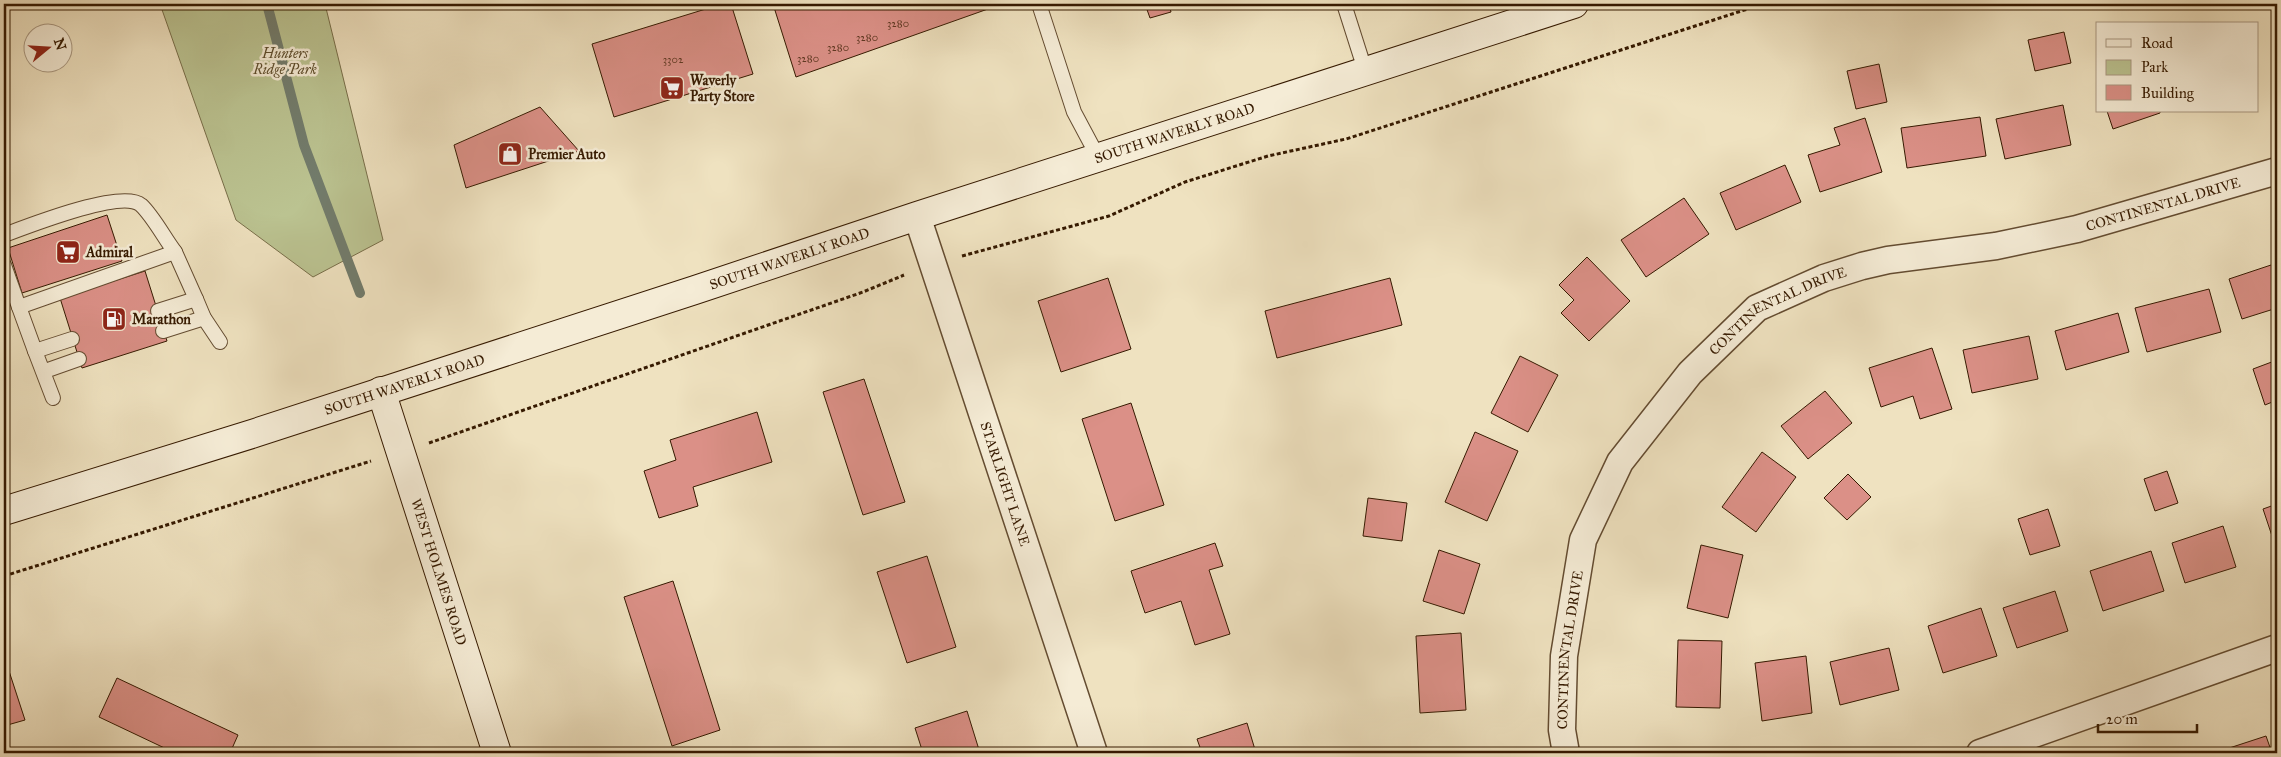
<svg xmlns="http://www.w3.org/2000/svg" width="2281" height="757" font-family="'IM FELL Great Primer',serif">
	<rect width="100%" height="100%" fill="#efe2c0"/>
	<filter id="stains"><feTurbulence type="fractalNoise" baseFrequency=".004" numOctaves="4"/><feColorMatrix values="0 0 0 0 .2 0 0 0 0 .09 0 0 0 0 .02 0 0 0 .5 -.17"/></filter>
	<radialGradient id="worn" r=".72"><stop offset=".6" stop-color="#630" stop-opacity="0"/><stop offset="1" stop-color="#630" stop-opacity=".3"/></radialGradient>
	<path fill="#bbc391" stroke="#786e49" d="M160 4H325L383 240 313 277 236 220Z"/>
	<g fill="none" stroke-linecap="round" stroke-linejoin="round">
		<path stroke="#727c6c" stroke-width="10" d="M267 4 304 145 360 293"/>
	</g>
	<g fill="#db9087" stroke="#361a01">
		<path d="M722 4H731L753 74 614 117 592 44Z"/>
		<path d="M773 4H1002L796 77Z"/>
		<path d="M1145 4H1169L1171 12 1150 18Z"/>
		<path d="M2064 32 2071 63 2035 71 2028 40Z"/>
		<path d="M1879 64 1887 102 1856 109 1847 71Z"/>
		<path d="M2063 105 2071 145 2005 159 1996 119Z"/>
		<path d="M540 107 579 151 466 188 454 145Z"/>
		<path d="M2107 111H2160V113L2113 129Z"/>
		<path d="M1980 117 1986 156 1907 168 1901 128Z"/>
		<path d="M1865 118 1882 172 1820 192 1808 155 1840 145 1834 128Z"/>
		<path d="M1785 165 1801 202 1736 230 1720 193Z"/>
		<path d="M1684 198 1709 234 1646 277 1621 240Z"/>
		<path d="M107 215 122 261 22 293 8 248Z"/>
		<path d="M1587 257 1630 301 1589 341 1561 313 1574 300 1559 285Z"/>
		<path d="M2277 263V308L2242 319 2229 279Z"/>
		<path d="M145 271 167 341 82 368 60 298Z"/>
		<path d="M1108 278 1131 349 1061 372 1038 301Z"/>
		<path d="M1390 278 1402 325 1277 358 1265 311Z"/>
		<path d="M2209 289 2221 332 2147 352 2135 308Z"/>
		<path d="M2118 313 2129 352 2066 370 2055 331Z"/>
		<path d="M2029 336 2038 379 1972 393 1963 350Z"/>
		<path d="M1932 348 1952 409 1920 419 1913 396 1881 407 1869 368Z"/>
		<path d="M1520 356 1558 375 1528 432 1491 413Z"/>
		<path d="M2277 360V400L2265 405 2253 369Z"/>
		<path d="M864 379 905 502 863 515 823 392Z"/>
		<path d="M1825 391 1852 423 1808 459 1781 426Z"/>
		<path d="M1131 403 1164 505 1115 521 1082 419Z"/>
		<path d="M757 412 772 462 693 487 698 506 659 518 644 471 676 460 670 440Z"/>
		<path d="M1475 432 1518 451 1487 521 1445 502Z"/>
		<path d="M1762 452 1796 477 1756 532 1722 507Z"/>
		<path d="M2167 471 2178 503 2155 511 2144 479Z"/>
		<path d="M1848 474 1871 497 1847 520 1824 498Z"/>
		<path d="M1368 498 1407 503 1402 541 1363 536Z"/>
		<path d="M2277 504V551L2263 509Z"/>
		<path d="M2048 509 2060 546 2030 555 2018 519Z"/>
		<path d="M2223 526 2236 567 2185 583 2172 543Z"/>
		<path d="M1215 543 1223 566 1209 570 1230 634 1195 645 1181 601 1145 613 1131 571Z"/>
		<path d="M1701 545 1743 555 1728 618 1687 608Z"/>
		<path d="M1439 550 1480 564 1464 614 1423 601Z"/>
		<path d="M2151 551 2164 591 2103 611 2090 571Z"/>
		<path d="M927 556 956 647 907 663 877 572Z"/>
		<path d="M673 581 720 730 672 746 624 597Z"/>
		<path d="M2055 591 2068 631 2017 648 2003 608Z"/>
		<path d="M1981 608 1997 656 1943 673 1928 626Z"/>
		<path d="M1461 633 1466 710 1420 713 1416 636Z"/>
		<path d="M1678 640 1722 641 1720 708 1676 707Z"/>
		<path d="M1889 648 1899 690 1840 705 1830 662Z"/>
		<path d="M1806 656 1812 713 1762 721 1755 663Z"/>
		<path d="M9 671 25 720 4 726V673Z"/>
		<path d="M117 678 238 735 230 753H175L99 717Z"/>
		<path d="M967 711 980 753H923L915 728Z"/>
		<path d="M1247 723 1256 753H1202L1197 739Z"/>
		<path d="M2266 736 2272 753H2214Z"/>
	</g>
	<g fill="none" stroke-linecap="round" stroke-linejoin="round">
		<defs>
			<g id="lane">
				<path d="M1039 4 1074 112 1098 157"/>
				<path d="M1344 4 1365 70"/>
				<path d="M4 235C28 226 122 189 141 205 153 216 165 239 175 252"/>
				<path d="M4 265 19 307"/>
				<path d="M158 311 196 299 204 318 220 342"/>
				<path d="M163 331 204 318"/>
				<path d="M35 351 19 307 175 252 196 299"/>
				<path d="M45 371 79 359"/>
				<path d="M53 398 35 351 72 339"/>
			</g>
			<g id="street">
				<path id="s1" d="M917 216 1094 753"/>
				<path id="s2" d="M1566 753 1562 730 1564 656 1583 540 1620 462 1690 373 1757 308 1824 278 1862 266 1888 260 1996 246 2077 229 2277 171"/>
				<path d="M1980 753 2277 648"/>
			</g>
			<g id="secondary">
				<path id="s3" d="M381 391 497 753"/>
				<path id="s4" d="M4 511 255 433 695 290 917 216 1574 4"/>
			</g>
		</defs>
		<use href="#lane" stroke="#644c31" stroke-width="16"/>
		<use href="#street" stroke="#644c31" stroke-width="29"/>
		<use href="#secondary" stroke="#361a01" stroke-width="30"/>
		<g stroke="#361a01" stroke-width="3" stroke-dasharray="4 2.5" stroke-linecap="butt">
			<path d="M962 256 1109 216 1185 182 1268 156 1346 139 1763 4"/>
			<path d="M429 443 863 292 904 275"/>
			<path d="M4 576 371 461"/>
		</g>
		<use href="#lane" stroke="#f5ecd6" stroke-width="14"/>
		<use href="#street" stroke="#f5ecd6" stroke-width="26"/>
		<use href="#secondary" stroke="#f5ecd6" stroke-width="28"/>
	</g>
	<defs>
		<symbol id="supermarket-square" viewBox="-11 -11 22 22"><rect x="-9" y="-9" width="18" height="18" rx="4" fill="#8f2418" stroke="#f5ecd6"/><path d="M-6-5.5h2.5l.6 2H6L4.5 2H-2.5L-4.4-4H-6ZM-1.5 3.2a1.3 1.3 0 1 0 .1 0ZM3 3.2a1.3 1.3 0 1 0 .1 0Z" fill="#fff"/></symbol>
		<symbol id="shop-square" viewBox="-11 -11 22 22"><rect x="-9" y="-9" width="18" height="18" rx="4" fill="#8f2418" stroke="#f5ecd6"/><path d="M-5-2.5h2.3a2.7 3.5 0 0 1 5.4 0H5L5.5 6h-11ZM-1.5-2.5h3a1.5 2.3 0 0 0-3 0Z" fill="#fff"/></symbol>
		<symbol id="fuel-square" viewBox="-11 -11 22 22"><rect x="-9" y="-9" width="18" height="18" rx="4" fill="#8f2418" stroke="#f5ecd6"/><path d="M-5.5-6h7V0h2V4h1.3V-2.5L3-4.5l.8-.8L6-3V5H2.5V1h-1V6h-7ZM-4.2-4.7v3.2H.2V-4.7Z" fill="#fff"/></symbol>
	</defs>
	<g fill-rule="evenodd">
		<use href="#supermarket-square" x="658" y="74" width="28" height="28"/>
		<use href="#shop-square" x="496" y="140" width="28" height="28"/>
		<use href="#supermarket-square" x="54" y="238" width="28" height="28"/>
		<use href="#fuel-square" x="100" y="305" width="28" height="28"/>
	</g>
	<g text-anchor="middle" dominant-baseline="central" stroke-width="5" stroke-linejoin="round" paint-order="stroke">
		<g font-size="11" fill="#5f3822">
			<text x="898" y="23">3280</text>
			<text x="867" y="37">3280</text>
			<text x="838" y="47">3280</text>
			<text x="808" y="58">3280</text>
			<text x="673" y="59">3302</text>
		</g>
		<g font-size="14" font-style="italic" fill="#5e4d2c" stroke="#f5ecd6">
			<text x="285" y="53">Hunters<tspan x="285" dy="16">Ridge Park</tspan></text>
		</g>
		<g font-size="14" font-weight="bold" fill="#361a01" stroke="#f5ecd6" text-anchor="start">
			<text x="690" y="80">Waverly<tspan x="690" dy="16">Party Store</tspan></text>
			<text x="528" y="154">Premier Auto</text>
			<text x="86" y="252">Admiral</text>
			<text x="132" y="319">Marathon</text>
		</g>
		<g font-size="14" fill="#361a01" stroke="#f5ecd6">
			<text stroke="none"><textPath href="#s4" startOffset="1230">SOUTH WAVERLY ROAD</textPath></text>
			<text stroke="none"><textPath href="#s2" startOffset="929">CONTINENTAL DRIVE</textPath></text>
			<text stroke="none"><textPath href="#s4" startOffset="825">SOUTH WAVERLY ROAD</textPath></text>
			<text stroke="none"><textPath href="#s2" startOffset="524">CONTINENTAL DRIVE</textPath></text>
			<text stroke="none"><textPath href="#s4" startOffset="420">SOUTH WAVERLY ROAD</textPath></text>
			<text stroke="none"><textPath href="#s1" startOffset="282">STARLIGHT LANE</textPath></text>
			<text stroke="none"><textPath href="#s3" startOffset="190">WEST HOLMES ROAD</textPath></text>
			<text stroke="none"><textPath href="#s2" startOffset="104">CONTINENTAL DRIVE</textPath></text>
		</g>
	</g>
	<rect width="2281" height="757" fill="none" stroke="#efe2c0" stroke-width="20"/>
	<rect x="5" y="5" width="2271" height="747" fill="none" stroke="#361a01" stroke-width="2.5"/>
	<rect x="10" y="10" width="2261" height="737" fill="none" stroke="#361a01"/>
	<rect x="2096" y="22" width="162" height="90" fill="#f5ecd6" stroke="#a99881"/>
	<rect x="2106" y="39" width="25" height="8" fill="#f5ecd6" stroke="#a99881"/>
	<text x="2141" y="48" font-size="15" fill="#361a01">Road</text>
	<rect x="2106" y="60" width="25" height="15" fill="#bbc391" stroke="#a99881"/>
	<text x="2141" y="72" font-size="15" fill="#361a01">Park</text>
	<rect x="2106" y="85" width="25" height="15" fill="#db9087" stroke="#a99881"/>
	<text x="2141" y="98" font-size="15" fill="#361a01">Building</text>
	<g transform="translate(48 48) rotate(72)"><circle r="24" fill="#f5ecd6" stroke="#a99881"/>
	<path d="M0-4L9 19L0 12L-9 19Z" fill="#8f2418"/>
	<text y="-8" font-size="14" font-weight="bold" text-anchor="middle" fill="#361a01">N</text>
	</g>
	<path d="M2098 724v8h99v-8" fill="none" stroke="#361a01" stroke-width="2.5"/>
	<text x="2106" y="724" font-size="15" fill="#361a01" stroke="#f5ecd6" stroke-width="4" paint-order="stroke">20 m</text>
	<rect width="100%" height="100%" filter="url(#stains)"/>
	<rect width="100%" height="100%" fill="url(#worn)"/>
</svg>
